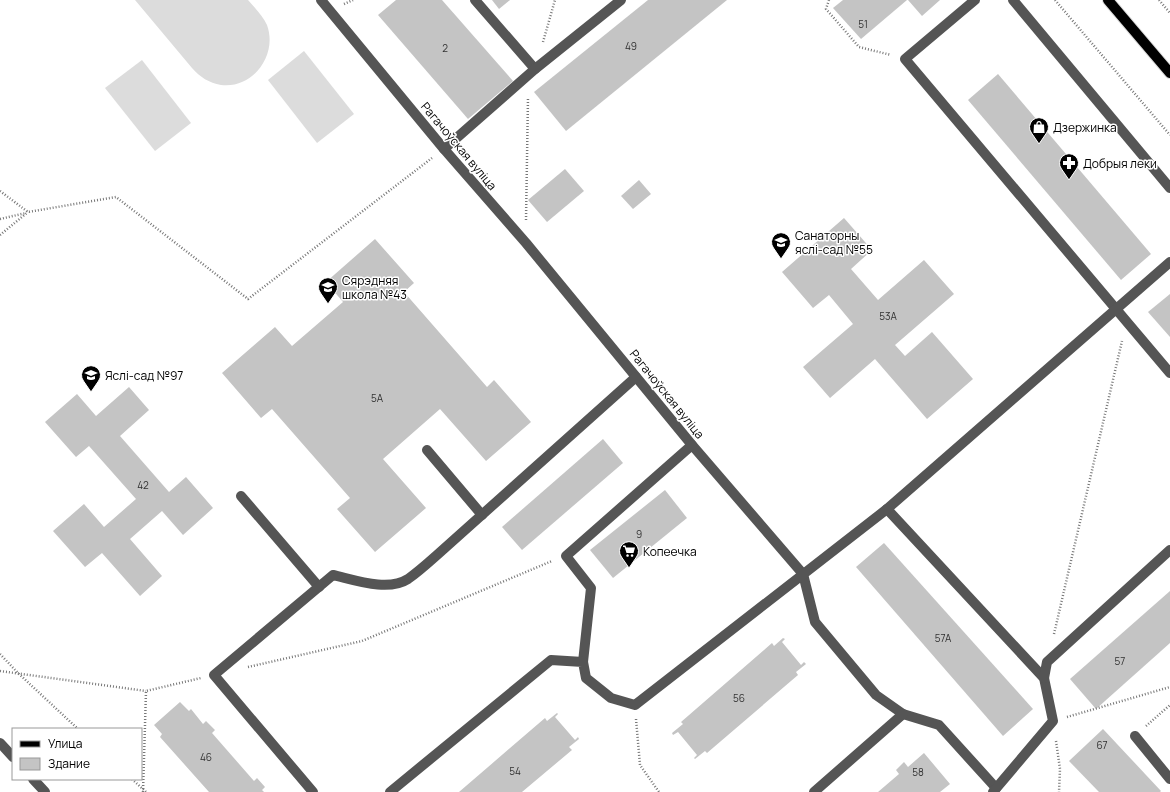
<svg xmlns="http://www.w3.org/2000/svg" width="1170" height="792" font-family="Manrope,sans-serif">
	<rect width="100%" height="100%" fill="#fff"/>
	<g fill="#dcdcdc">
		<path d="M135 0H248C255 8 263 16 267 25 278 55 253 89 221 85 209 83 200 77 192 68Z"/>
		<path d="M304 51 354 114 317 143 268 80Z"/>
		<path d="M142 60 191 123 155 151 105 88Z"/>
	</g>
	<g fill="#c4c4c4">
		<path d="M396 0H442L513 81 468 119 378 15Z"/>
		<path d="M492 0H510L499 9Z"/>
		<path d="M648 0H727L566 131 534 92Z"/>
		<path d="M843 0H907L861 39 833 8Z"/>
		<path d="M908 0H940L922 16Z"/>
		<path d="M998 74 1151 254 1121 280 968 100Z"/>
		<path d="M565 169 584 191 547 222 528 200Z"/>
		<path d="M639 180 651 194 633 209 621 196Z"/>
		<path d="M844 218 872 250 851 269 878 300 924 260 954 294 895 345 905 356 932 332 973 379 927 419 875 359 830 398 803 367 853 324 829 295 813 308 782 272Z"/>
		<path d="M375 239 414 283 404 292 487 387 494 380 531 422 486 461 440 409 383 459 426 508 375 552 337 509 350 498 272 409 261 418 222 373 275 327 292 346 343 302 326 282Z"/>
		<path d="M1170 294V337L1148 312Z"/>
		<path d="M129 387 149 410 120 436 169 492 186 477 213 508 183 535 162 511 130 539 162 576 140 596 102 553 85 567 53 531 84 504 104 527 136 499 89 446 76 457 45 422 77 394 96 416Z"/>
		<path d="M603 439 623 463 522 550 502 527Z"/>
		<path d="M665 490 687 518 613 578 590 550Z"/>
		<path d="M884 543 1033 709 1003 736 856 567Z"/>
		<path d="M1170 591V643L1096 709 1070 679Z"/>
		<path d="M783 638 785 639 782 642 801 665 804 662 806 664 796 672 798 675 707 753 705 751 695 759 694 758 697 755 678 732 673 735 672 733 683 724 681 722 772 643 774 646Z"/>
		<path d="M180 702 189 711 191 709 203 724 206 721 215 730 212 733 254 781 257 778 265 787 262 790 264 792H209L160 737 162 734 154 725Z"/>
		<path d="M557 713 558 714 555 717 575 740 578 737 579 739 569 747 572 750 522 792H459L545 718 547 721Z"/>
		<path d="M1103 729 1161 791 1160 792H1099L1069 761Z"/>
		<path d="M924 753 950 784 940 792H878L899 774 896 770 904 762 908 767Z"/>
	</g>
	<g fill="none" stroke-linecap="round" stroke-linejoin="round">
		<defs>
			<path id="major" d="M1108 0 1170 73"/>
		</defs>
		<use href="#major" stroke="#dbdbdb" stroke-width="12"/>
		<g stroke="#777" stroke-width="2.5" stroke-dasharray="1 2" stroke-linecap="butt">
			<path d="M829 0 826 9 859 47 891 55"/>
			<path d="M1055 0 1170 135"/>
			<path d="M1159 0 1170 13"/>
			<path d="M344 4 353 0"/>
			<path d="M543 42 555 0"/>
			<path d="M0 191 28 212 116 197 248 299 432 158"/>
			<path d="M0 219 26 213"/>
			<path d="M526 220 528 97"/>
			<path d="M0 235 28 212"/>
			<path d="M1054 634 1122 341"/>
			<path d="M0 654 18 673 78 729"/>
			<path d="M248 667 362 641 552 561"/>
			<path d="M0 671 146 691"/>
			<path d="M1067 717 1170 687"/>
			<path d="M636 719 640 765 659 792"/>
			<path d="M1146 726 1170 705"/>
			<path d="M1056 741 1060 769 1059 792"/>
			<path d="M132 779 146 792"/>
			<path d="M143 792 146 691 201 678"/>
		</g>
		<g stroke="#555" stroke-width="10">
			<path d="M321 0 444 149 526 243 692 445 803 574 815 622 876 695 903 714 939 725 996 788"/>
			<path d="M475 0 535 69"/>
			<path d="M975 0 905 59 1170 373"/>
			<path d="M1013 0 1170 188"/>
			<path d="M444 149 535 69 621 0"/>
			<path d="M427 450 482 515"/>
			<path d="M241 496 319 587"/>
			<path d="M887 509 1044 678 1053 721 993 792"/>
			<path d="M583 662 591 588 566 556 692 445"/>
			<path d="M1044 678 1047 662 1170 550"/>
			<path d="M1135 736 1170 779"/>
			<path d="M0 743 13 757"/>
			<path d="M33 779 45 792"/>
			<path d="M313 792 214 675 333 575C355 580 388 592 408 579 418 572 428 563 437 555L636 377"/>
			<path d="M390 792 551 660 583 662 586 678 611 698 635 705 887 509 1170 262"/>
			<path d="M814 792 903 714"/>
		</g>
		<use href="#major" stroke="#000" stroke-width="10"/>
	</g>
	<defs>
		<symbol id="shop-pin" viewBox="-11 -11 22 30"><path d="M0 17L-7.5 6A9.5 9.5 0 1 1 7.5 6Z" fill="#000" stroke="#fff"/><path d="M-5-2.5h2.3a2.7 3.5 0 0 1 5.4 0H5L5.5 6h-11ZM-1.5-2.5h3a1.5 2.3 0 0 0-3 0Z" fill="#fff"/></symbol>
		<symbol id="pharmacy-pin" viewBox="-11 -11 22 30"><path d="M0 17L-7.5 6A9.5 9.5 0 1 1 7.5 6Z" fill="#000" stroke="#fff"/><path d="M-2-6h4v4h4v4h-4v4h-4v-4h-4v-4h4Z" fill="#fff"/></symbol>
		<symbol id="school-pin" viewBox="-11 -11 22 30"><path d="M0 17L-7.5 6A9.5 9.5 0 1 1 7.5 6Z" fill="#000" stroke="#fff"/><path d="M0-5L7-2L0 1L-7-2ZM-4 1L0 2.5L4 1V4Q0 6-4 4Z" fill="#fff"/></symbol>
		<symbol id="supermarket-pin" viewBox="-11 -11 22 30"><path d="M0 17L-7.5 6A9.5 9.5 0 1 1 7.5 6Z" fill="#000" stroke="#fff"/><path d="M-6-5.5h2.5l.6 2H6L4.5 2H-2.5L-4.4-4H-6ZM-1.5 3.2a1.3 1.3 0 1 0 .1 0ZM3 3.2a1.3 1.3 0 1 0 .1 0Z" fill="#fff"/></symbol>
	</defs>
	<g fill-rule="evenodd">
		<use href="#shop-pin" x="1028" y="116" width="22" height="30"/>
		<use href="#pharmacy-pin" x="1058" y="152" width="22" height="30"/>
		<use href="#school-pin" x="770" y="231" width="22" height="30"/>
		<use href="#school-pin" x="317" y="276" width="22" height="30"/>
		<use href="#school-pin" x="80" y="364" width="22" height="30"/>
		<use href="#supermarket-pin" x="618" y="540" width="22" height="30"/>
	</g>
	<g text-anchor="middle" dominant-baseline="central" stroke-width="3" stroke-linejoin="round" paint-order="stroke">
		<g font-size="10" fill="#313131">
			<text x="863" y="24">51</text>
			<text x="631" y="46">49</text>
			<text x="445" y="48">2</text>
			<text x="888" y="316">53А</text>
			<text x="377" y="398">5А</text>
			<text x="143" y="485">42</text>
			<text x="639" y="534">9</text>
			<text x="943" y="638">57А</text>
			<text x="1120" y="661">57</text>
			<text x="739" y="698">56</text>
			<text x="1102" y="745">67</text>
			<text x="206" y="757">46</text>
			<text x="515" y="771">54</text>
			<text x="918" y="772">58</text>
		</g>
		<g font-size="12" fill="#000" stroke="#fff" text-anchor="start">
			<text x="1053" y="127">Дзержинка</text>
			<text x="1083" y="163">Добрыя леки</text>
			<text x="795" y="235">Санаторны<tspan x="795" dy="14">яслі-сад №55</tspan></text>
			<text x="342" y="280">Сярэдняя<tspan x="342" dy="14">школа №43</tspan></text>
			<text x="105" y="375">Яслі-сад №97</text>
			<text x="643" y="551">Копеечка</text>
		</g>
		<g font-size="12" fill="#000" stroke="#fff">
			<text transform="translate(459 146) rotate(50)">Рагачоўская вуліца</text>
			<text transform="translate(667 394) rotate(51)">Рагачоўская вуліца</text>
		</g>
	</g>
	<rect x="12" y="728" width="130" height="52" fill="#ffffff" stroke="#999999"/>
	<rect x="20" y="741" width="20" height="6" fill="#000000" stroke="#999999"/>
	<text x="48" y="748" font-size="12" fill="#000000">Улица</text>
	<rect x="20" y="758" width="20" height="12" fill="#c4c4c4" stroke="#999999"/>
	<text x="48" y="768" font-size="12" fill="#000000">Здание</text>
</svg>
